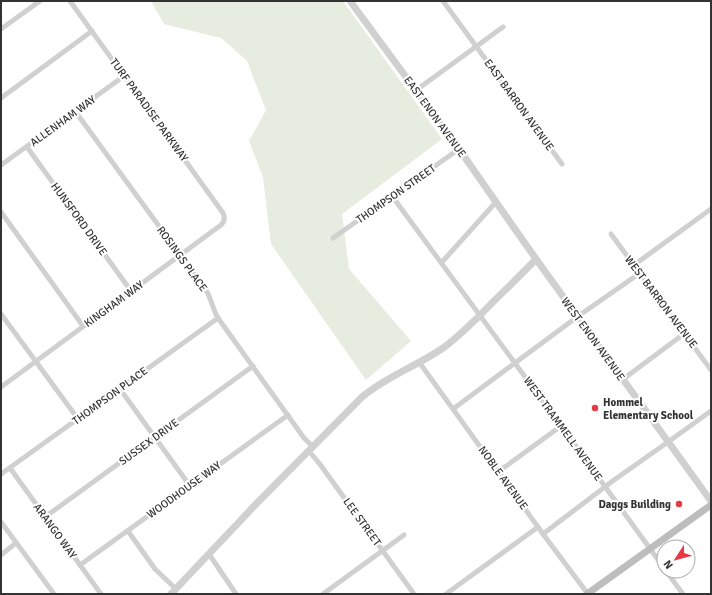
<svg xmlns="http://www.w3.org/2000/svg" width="712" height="595" font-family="Signika,sans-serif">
	<rect width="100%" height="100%" fill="#fff"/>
	<path fill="#e6ecdf" d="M151 1H343L442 139 342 214 349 269 411 341 366 380 271 244 263 177 249 141 266 110 247 61 221 38 164 24Z"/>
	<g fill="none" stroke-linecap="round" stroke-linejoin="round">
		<g stroke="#d0d0d0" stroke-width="5">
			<path d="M443 1 562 164"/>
			<path d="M1 29 40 1"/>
			<path d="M415 91 503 27"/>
			<path d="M1 98 92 31"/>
			<path d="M75 111 207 292C212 301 213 310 218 318L304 438 313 447"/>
			<path d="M27 147 131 291"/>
			<path d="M1 165 124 76"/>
			<path d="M392 196 559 423 664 568"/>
			<path d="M1 212 83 326"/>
			<path d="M611 234 711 370"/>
			<path d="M333 238 459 149"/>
			<path d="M442 262 496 202"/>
			<path d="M634 265 711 209"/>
			<path d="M1 314 78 419"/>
			<path d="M419 362 543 534 588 594"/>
			<path d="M622 380 685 333"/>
			<path d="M1 387 221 225C225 221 225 217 223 213L70 1"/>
			<path d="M120 389 190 486"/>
			<path d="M453 409 577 317 640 273"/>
			<path d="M309 451 319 463 414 594"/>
			<path d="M10 468 101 594"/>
			<path d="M498 472 561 426"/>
			<path d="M1 474 218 318"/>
			<path d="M45 517 253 366"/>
			<path d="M1 522 54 594"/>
			<path d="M128 531 155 569 176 589"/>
			<path d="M543 534 614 480 668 442 711 411"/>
			<path d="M209 554 236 594"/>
			<path d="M1 555 16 543"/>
			<path d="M80 565 288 415"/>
			<path d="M666 571 683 594"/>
			<path d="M323 594 404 535"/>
			<path d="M446 594 538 527"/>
		</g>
		<g stroke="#d0d0d0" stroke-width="7">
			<path d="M350 1 459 149 496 202 536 259 711 501"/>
			<path d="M171 594 258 502 362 397C387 376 417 366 443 348 461 335 475 320 490 305 505 290 521 275 536 259"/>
		</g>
		<path stroke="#bdbdbd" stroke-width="7" d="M587 594 711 505"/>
	</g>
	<g fill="#e63946" stroke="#fff" stroke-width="1.5">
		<circle cx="595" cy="408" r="4"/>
		<circle cx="679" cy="504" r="4"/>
	</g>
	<g text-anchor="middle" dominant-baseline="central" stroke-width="4" stroke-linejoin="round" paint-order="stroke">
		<g font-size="11" fill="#333" stroke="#fff">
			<text transform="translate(519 105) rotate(54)">EAST BARRON AVENUE</text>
			<text transform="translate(149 110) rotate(54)">TURF PARADISE PARKWAY</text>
			<text transform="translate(435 117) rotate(54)">EAST ENON AVENUE</text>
			<text transform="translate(63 121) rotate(-36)">ALLENHAM WAY</text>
			<text transform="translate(396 194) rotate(-35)">THOMPSON STREET</text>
			<text transform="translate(79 219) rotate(54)">HUNSFORD DRIVE</text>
			<text transform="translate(182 259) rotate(54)">ROSINGS PLACE</text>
			<text transform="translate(661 302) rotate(53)">WEST BARRON AVENUE</text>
			<text transform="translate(114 304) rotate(-36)">KINGHAM WAY</text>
			<text transform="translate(593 339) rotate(54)">WEST ENON AVENUE</text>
			<text transform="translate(110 396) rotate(-36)">THOMPSON PLACE</text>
			<text transform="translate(563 429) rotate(54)">WEST TRAMMELL AVENUE</text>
			<text transform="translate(149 442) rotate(-36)">SUSSEX DRIVE</text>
			<text transform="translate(503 478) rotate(54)">NOBLE AVENUE</text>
			<text transform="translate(184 490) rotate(-36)">WOODHOUSE WAY</text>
			<text transform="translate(362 522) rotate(54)">LEE STREET</text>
			<text transform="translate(55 531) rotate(54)">ARANGO WAY</text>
		</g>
		<g font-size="11" font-weight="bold" fill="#333" stroke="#fff" text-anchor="start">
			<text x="603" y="402">Hommel<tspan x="603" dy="13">Elementary School</tspan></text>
			<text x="671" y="504" text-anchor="end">Daggs Building</text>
		</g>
	</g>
	<rect width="712" height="595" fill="none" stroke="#333333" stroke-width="4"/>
	<g transform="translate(676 559) rotate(234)"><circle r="19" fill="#ffffff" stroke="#adadad"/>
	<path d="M0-3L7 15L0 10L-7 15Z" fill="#e63946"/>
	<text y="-6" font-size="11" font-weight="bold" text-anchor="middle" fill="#333333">N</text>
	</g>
</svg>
